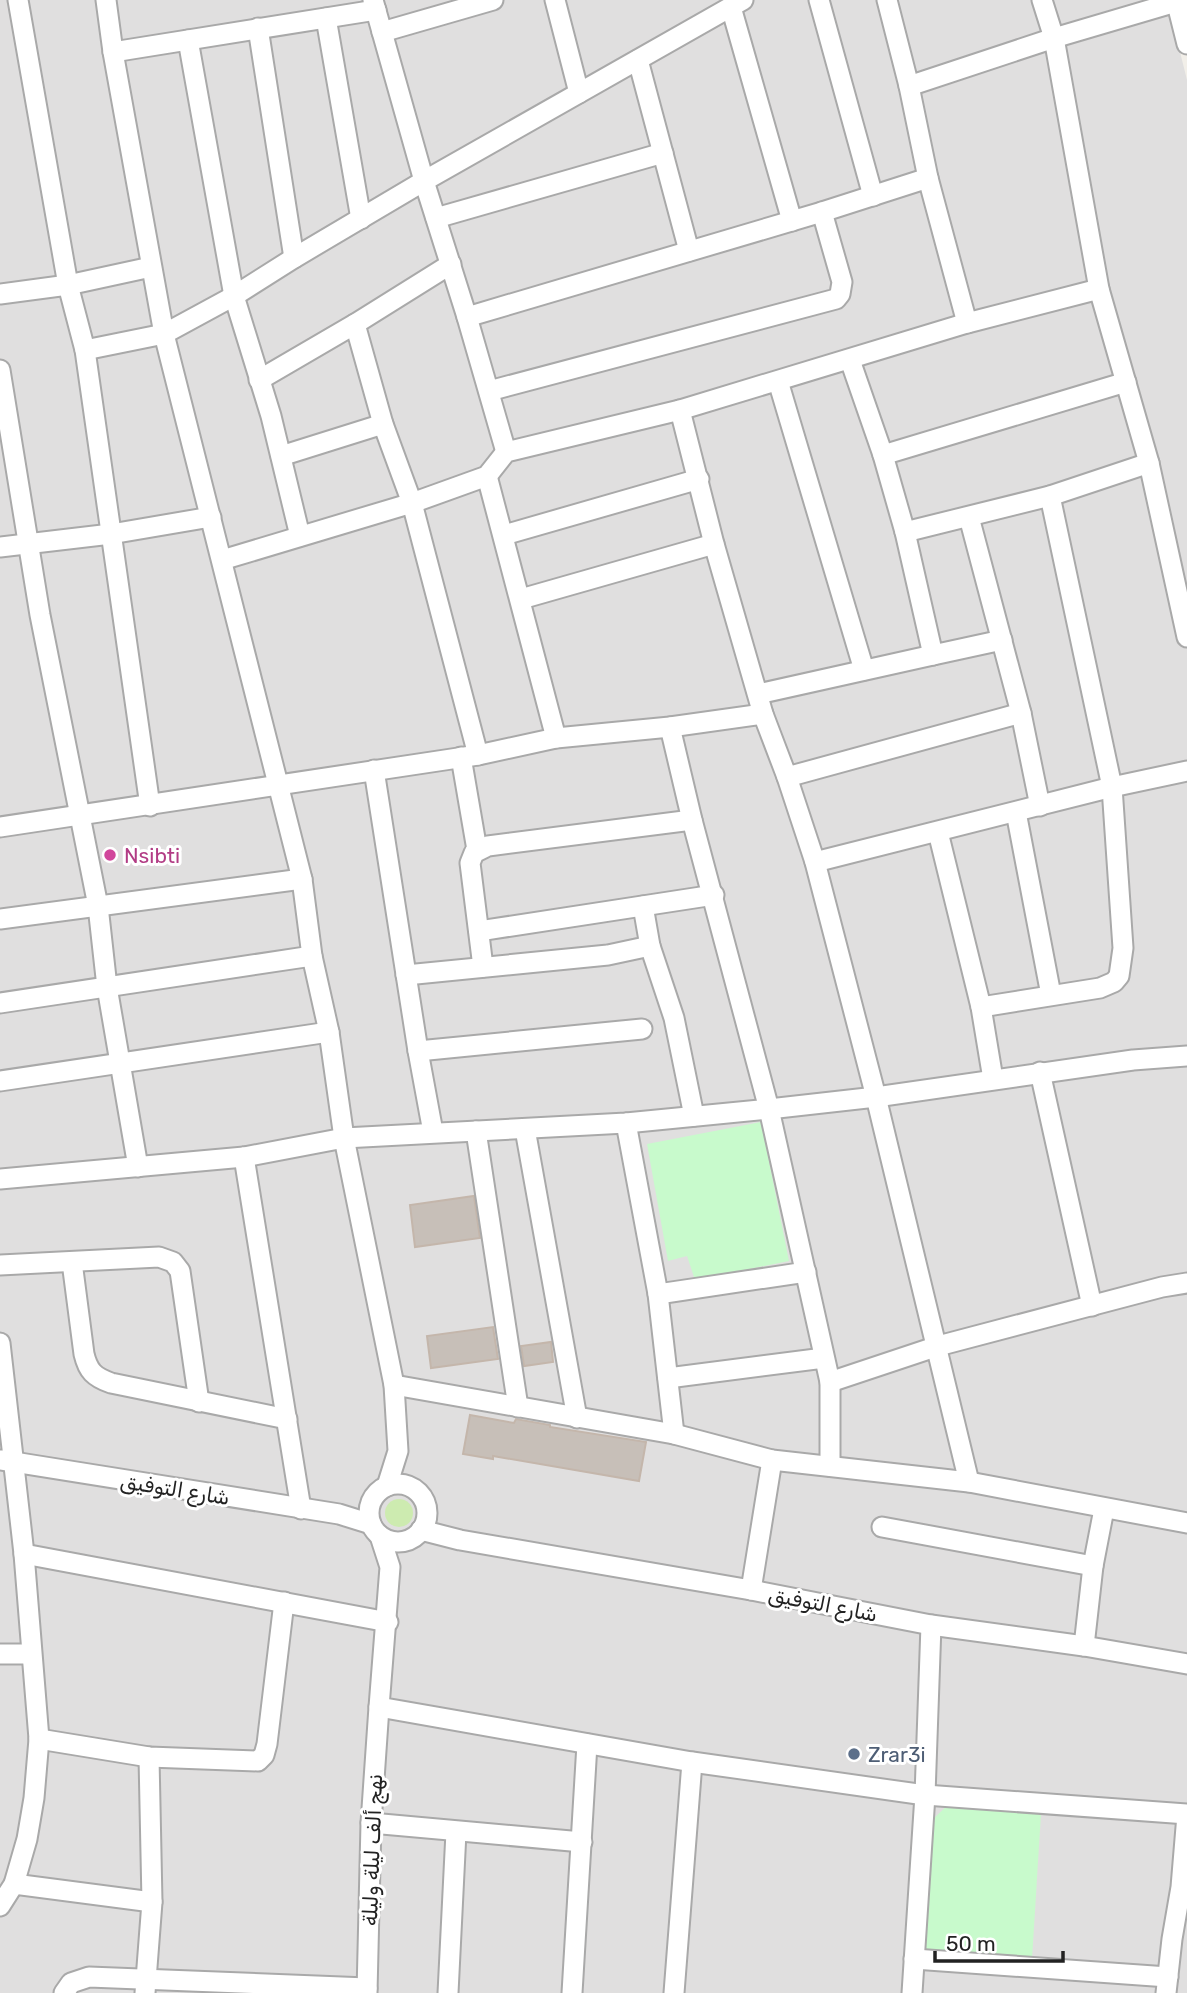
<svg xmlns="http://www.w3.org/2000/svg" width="1187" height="1993" font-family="Rubik,Cairo,sans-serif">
	<rect width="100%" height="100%" fill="#f2efe9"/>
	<path fill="#e0dfdf" d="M0 0H1167L1187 80V1993H0Z"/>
	<circle fill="#cdebb0" cx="399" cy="1513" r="14"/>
	<g fill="#c8facc">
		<path d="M761 1122 789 1261 695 1280 687 1256 668 1261 647 1144Z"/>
		<path d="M950 1803 1041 1814 1032 1959 922 1953 933 1819Z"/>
	</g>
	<g fill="#c7bfb8" stroke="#c4b6ab" stroke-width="2">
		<path d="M474 1196 480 1238 415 1247 410 1205Z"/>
		<path d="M493 1327 498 1359 431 1368 427 1336Z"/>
		<path d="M551 1342 553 1362 524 1366 521 1346Z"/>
		<path d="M470 1415 514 1423 516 1419 550 1425V1427L646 1442 639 1481 493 1456V1459L463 1454Z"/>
	</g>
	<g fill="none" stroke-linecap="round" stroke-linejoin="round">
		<defs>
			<g id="street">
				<path d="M18 0 68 285 85 350 150 806"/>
				<path d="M106 0 113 52 164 334 302 879 312 956 329 1032 344 1138 394 1385 398 1451 387 1486"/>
				<path d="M373 0 424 181 467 317 506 452"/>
				<path d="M555 0 579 93"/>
				<path d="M819 0 873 196"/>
				<path d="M887 0 909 86 928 178 967 323"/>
				<path d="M1042 0 1054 38 1099 289 1149 463 1187 637"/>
				<path d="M1176 0 1187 44"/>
				<path d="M731 7 792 221"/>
				<path d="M326 18 361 219"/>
				<path d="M258 28 294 258"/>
				<path d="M382 32 493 0"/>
				<path d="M188 40 234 296 271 416 300 536"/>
				<path d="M113 52 376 10"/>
				<path d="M638 60 689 251"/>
				<path d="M909 86 1054 38 1183 0"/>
				<path d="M436 218 663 153"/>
				<path d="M0 294 68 285 151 267"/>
				<path d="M467 317 822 212 928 178"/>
				<path d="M355 324 383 424 412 503 478 755"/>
				<path d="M85 350 164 334 234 296 294 258 424 181 743 0"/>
				<path d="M850 360 883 455 905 532 933 655 1002 640"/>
				<path d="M0 370 40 615 98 906 107 987 138 1167"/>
				<path d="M259 380 355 324 451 264"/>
				<path d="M778 381 864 670"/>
				<path d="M489 391 836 299 840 294 842 282 822 212"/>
				<path d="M680 410 714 544 763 714 787 777 815 862 876 1097 969 1482"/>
				<path d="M883 455 1126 382"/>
				<path d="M281 456 383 424"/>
				<path d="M487 476 556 738"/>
				<path d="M969 517 1021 713 1040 806"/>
				<path d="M905 532 1050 496 1149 463"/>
				<path d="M504 535 699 479"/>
				<path d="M0 547 111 534 211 517"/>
				<path d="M222 560 412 503 487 476 506 452 680 410 967 323 1099 289"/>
				<path d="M521 599 714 544"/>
				<path d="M758 694 933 655"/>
				<path d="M670 727 692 820 769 1109 830 1382V1466"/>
				<path d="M461 757 477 850"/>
				<path d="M374 770 418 1051 433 1132"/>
				<path d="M787 777 1021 713"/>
				<path d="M1016 812 1051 995"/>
				<path d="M0 827 478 755 556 738 670 727 763 714"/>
				<path d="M938 832 981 1007 1100 988 1114 982 1119 976 1123 948 1112 787 1050 496"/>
				<path d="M815 862 1112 787 1187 771"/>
				<path d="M0 919 302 879"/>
				<path d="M479 931 714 895"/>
				<path d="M650 946 674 1018 694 1116"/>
				<path d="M483 967 470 863 474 853 488 846 692 820"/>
				<path d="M406 975 608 955 650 946 643 906"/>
				<path d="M0 1003 312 956"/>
				<path d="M981 1007 993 1079"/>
				<path d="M418 1051 642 1029"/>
				<path d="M1040 1072 1092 1306"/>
				<path d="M0 1081 329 1032"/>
				<path d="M626 1123 658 1294 674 1434"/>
				<path d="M525 1129 577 1418"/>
				<path d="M476 1131 518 1407"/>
				<path d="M244 1157 301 1509"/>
				<path d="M0 1179 244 1157 344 1138 626 1123 769 1109 876 1097 1133 1060 1187 1056"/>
				<path d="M72 1262 84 1354C88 1371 94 1377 111 1383L287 1419"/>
				<path d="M0 1265 159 1257 173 1262 180 1271 199 1402"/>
				<path d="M658 1294 806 1272"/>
				<path d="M0 1343 24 1554 39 1739 34 1798 27 1839 14 1884 0 1906"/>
				<path d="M668 1378 824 1358"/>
				<path d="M830 1382 938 1346 1162 1287 1187 1283"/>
				<path d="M394 1385 674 1434 772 1460 969 1482 1187 1523"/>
				<path d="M1 1460 339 1514 371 1524"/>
				<circle cx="398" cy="1513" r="29"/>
				<path d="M882 1527 1093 1566"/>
				<path d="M421 1530 460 1540 751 1590 931 1625 1084 1646 1187 1664"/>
				<path d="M380 1536 390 1567 379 1707 692 1762 925 1795 1187 1814"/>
				<path d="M24 1554 388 1622"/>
				<path d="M751 1590 772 1460"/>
				<path d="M1084 1646 1093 1566 1104 1509"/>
				<path d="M0 1654H31"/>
				<path d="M39 1739 149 1757 258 1761 264 1755 267 1744 284 1602"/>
				<path d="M371 1823 582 1842"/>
				<path d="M14 1884 152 1902"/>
				<path d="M914 1959 1168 1977"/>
				<path d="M64 1993 71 1983 89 1977 367 1988"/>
				<path d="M145 1993 152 1902 149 1757"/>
				<path d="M367 1993 371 1823 379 1707"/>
				<path d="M448 1993 456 1832"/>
				<path d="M572 1993 587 1744"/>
				<path d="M674 1993 692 1762"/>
				<path d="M912 1993 925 1795 931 1625"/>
				<path d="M1166 1993 1172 1939 1181 1887 1187 1815"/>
			</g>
		</defs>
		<use href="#street" stroke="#a9a9a9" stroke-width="23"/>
		<use href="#street" stroke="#fff" stroke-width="19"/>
	</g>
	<circle fill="#d1479c" stroke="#fff" stroke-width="2.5" cx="110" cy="855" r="7"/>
	<circle fill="#5c6f8a" stroke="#fff" stroke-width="2.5" cx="854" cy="1754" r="7"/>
	<g text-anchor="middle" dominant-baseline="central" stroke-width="6" stroke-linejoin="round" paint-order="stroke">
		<g font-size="21" fill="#b23c85" stroke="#fff" text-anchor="start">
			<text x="124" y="855">Nsibti</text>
		</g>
		<g font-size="21" fill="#222" stroke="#fff">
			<text transform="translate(175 1489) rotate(9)">شارع التوفيق</text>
			<text transform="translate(823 1604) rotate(11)">شارع التوفيق</text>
			<text transform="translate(372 1850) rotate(-88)">نهج ألف ليلة وليلة</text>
		</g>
		<g font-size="21" fill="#4e5e75" stroke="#fff" text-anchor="start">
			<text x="868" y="1754">Zrar3i</text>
		</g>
	</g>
	<path d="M935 1951v10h128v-10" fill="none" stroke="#222222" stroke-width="3.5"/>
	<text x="946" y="1951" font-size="21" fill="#222222" stroke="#ffffff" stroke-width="5" paint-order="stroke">50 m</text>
</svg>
